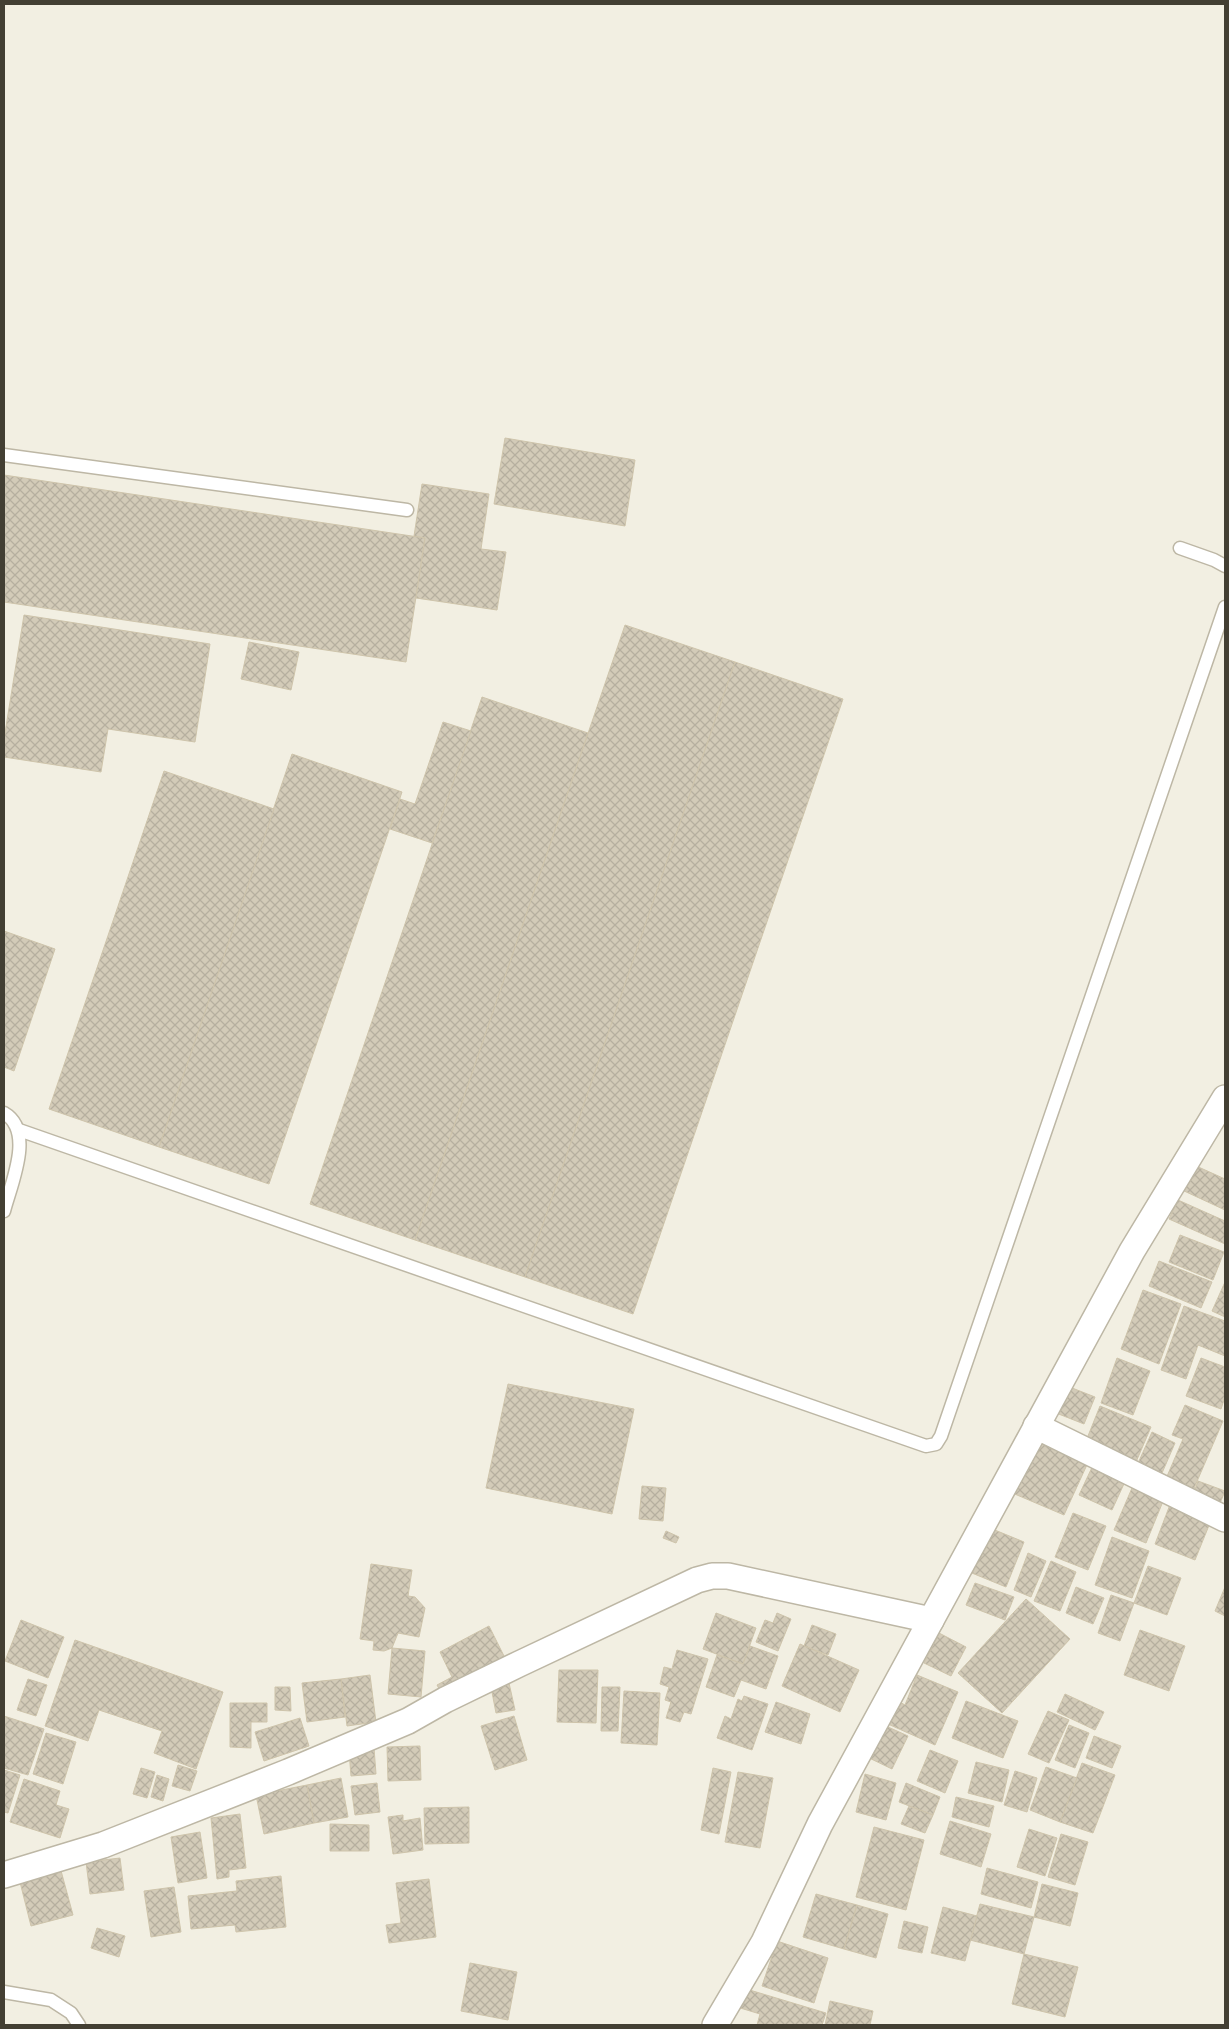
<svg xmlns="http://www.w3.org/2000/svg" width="1229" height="2029" font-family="Arial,sans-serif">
	<defs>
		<pattern id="building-cross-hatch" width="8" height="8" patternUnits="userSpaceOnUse" patternTransform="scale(1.25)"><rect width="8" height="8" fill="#d3cbb8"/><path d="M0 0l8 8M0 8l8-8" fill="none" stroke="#b6af9f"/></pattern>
	</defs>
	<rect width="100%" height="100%" fill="#f2efe2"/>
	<g fill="url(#building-cross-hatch)" stroke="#cec4ab">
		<path d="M505 438 635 460 625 526 494 504Z"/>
		<path d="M4 475 425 538 406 662 4 602Z"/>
		<path d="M422 484 489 494 481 549 506 552 497 610 416 598 425 538 414 536Z"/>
		<path d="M24 615 210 644 195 742 108 729 101 772 4 757V739Z"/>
		<path d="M625 625 735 662 525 1277 415 1240Z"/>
		<path d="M249 642 299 652 291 690 241 679Z"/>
		<path d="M735 662 843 699 633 1314 525 1277Z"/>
		<path d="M482 697 588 733 415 1240 310 1204Z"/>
		<path d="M443 722 471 731 432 843 390 829 400 799 415 804Z"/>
		<path d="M292 754 402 792 269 1184 159 1147Z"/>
		<path d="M164 771 274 809 159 1147 49 1109Z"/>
		<path d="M4 931 55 949 14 1071 4 1067Z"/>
		<path d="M1194 1165 1225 1179V1210L1182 1190Z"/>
		<path d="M1178 1200 1225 1221V1244L1169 1219Z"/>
		<path d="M1180 1235 1224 1252 1213 1280 1169 1262Z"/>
		<path d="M1159 1261 1212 1282 1201 1308 1149 1286Z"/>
		<path d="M1225 1282V1317L1212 1311Z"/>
		<path d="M1143 1290 1181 1304 1159 1364 1121 1349Z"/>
		<path d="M1184 1306 1225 1321V1356L1198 1345 1186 1379 1161 1370Z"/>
		<path d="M1117 1358 1150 1371 1133 1415 1101 1403Z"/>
		<path d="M1201 1358 1225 1367V1397L1221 1409 1186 1396Z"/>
		<path d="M508 1384 634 1409 612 1514 486 1488Z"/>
		<path d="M1062 1384 1095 1397 1084 1424 1051 1411Z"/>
		<path d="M1185 1405 1223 1421 1192 1493 1165 1481 1183 1439 1172 1435Z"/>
		<path d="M1100 1406 1151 1427 1136 1462 1086 1441Z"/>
		<path d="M1037 1432 1091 1456 1064 1515 1010 1492Z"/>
		<path d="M1152 1432 1175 1443 1159 1480 1135 1470Z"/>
		<path d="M1095 1461 1128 1475 1112 1510 1079 1495Z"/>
		<path d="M1135 1481 1166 1494 1146 1543 1114 1530Z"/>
		<path d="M1198 1481 1225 1491 1218 1508 1192 1498Z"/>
		<path d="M642 1486 666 1488 663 1521 639 1519Z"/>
		<path d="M1171 1502 1212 1518 1195 1560 1155 1544Z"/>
		<path d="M1073 1513 1106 1526 1088 1570 1055 1557Z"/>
		<path d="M985 1526 1024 1542 1006 1587 967 1571Z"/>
		<path d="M666 1531 679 1537 676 1543 663 1538Z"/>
		<path d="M1112 1537 1149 1551 1132 1598 1095 1585Z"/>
		<path d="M1028 1553 1046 1561 1031 1597 1014 1590Z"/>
		<path d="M1051 1561 1076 1572 1060 1611 1034 1601Z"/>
		<path d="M371 1564 412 1570 408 1596 415 1597 425 1608 419 1637 398 1633 392 1648 384 1651 373 1650 374 1641 360 1639Z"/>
		<path d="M1148 1566 1181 1578 1167 1615 1134 1603Z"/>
		<path d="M975 1583 1014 1597 1005 1620 966 1605Z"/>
		<path d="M1076 1587 1104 1598 1093 1624 1066 1613Z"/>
		<path d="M1225 1587V1616L1215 1611Z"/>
		<path d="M1111 1595 1134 1603 1120 1641 1098 1633Z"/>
		<path d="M1026 1599 1070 1639 1002 1713 958 1673Z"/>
		<path d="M716 1613 756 1628 743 1664 703 1649Z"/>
		<path d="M777 1613 791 1619 778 1651 756 1642 765 1620 773 1623Z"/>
		<path d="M21 1620 64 1637 48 1678 5 1661Z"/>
		<path d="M812 1625 836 1634 828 1655 804 1646Z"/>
		<path d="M489 1626 507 1662 442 1694 437 1685 452 1677 440 1652Z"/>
		<path d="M1140 1630 1185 1646 1169 1691 1124 1675Z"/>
		<path d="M939 1633 966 1647 951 1676 924 1663Z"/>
		<path d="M75 1640 223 1692 196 1769 154 1753 162 1731 99 1710 88 1741 45 1726Z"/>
		<path d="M800 1644 859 1670 840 1712 782 1686Z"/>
		<path d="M750 1646 778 1656 766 1689 741 1680 734 1697 706 1687 717 1655 743 1664Z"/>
		<path d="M392 1648 425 1651 421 1697 388 1694Z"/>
		<path d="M677 1650 708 1659 691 1714 684 1712 680 1722 666 1718 671 1702 665 1700 669 1687 660 1684 664 1667 672 1669Z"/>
		<path d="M559 1670H598L596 1723 557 1722Z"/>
		<path d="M370 1675 376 1722 347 1726 341 1679Z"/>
		<path d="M917 1675 958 1692 935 1745 888 1724 898 1701 905 1705Z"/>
		<path d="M28 1679 47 1685 36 1716 17 1710Z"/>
		<path d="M341 1679 345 1717 307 1722 302 1683Z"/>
		<path d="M509 1683 515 1710 496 1713 491 1687Z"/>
		<path d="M275 1687H290L291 1711 275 1710Z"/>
		<path d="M602 1687H620L618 1731H601Z"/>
		<path d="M624 1691 660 1693 657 1745 621 1743Z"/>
		<path d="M1065 1694 1104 1712 1095 1730 1057 1712Z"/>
		<path d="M744 1696 768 1704 752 1750 717 1738 725 1716 731 1719 738 1699 742 1701Z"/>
		<path d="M966 1701 1018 1721 1003 1758 952 1738Z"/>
		<path d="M776 1702 810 1714 801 1744 765 1732Z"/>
		<path d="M230 1703H267V1722H251V1748L230 1747Z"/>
		<path d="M1048 1711 1069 1720 1049 1763 1028 1754Z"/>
		<path d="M4 1716 44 1729 28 1775 4 1768Z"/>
		<path d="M514 1716 527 1760 495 1770 481 1726Z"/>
		<path d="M300 1718 309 1746 264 1761 255 1732Z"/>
		<path d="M877 1722 908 1736 892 1769 863 1755Z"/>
		<path d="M1069 1725 1089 1733 1075 1768 1055 1760Z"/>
		<path d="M46 1733 76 1742 63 1784 33 1774Z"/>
		<path d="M1094 1736 1121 1746 1112 1768 1086 1758Z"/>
		<path d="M420 1746 421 1780 388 1781 387 1747Z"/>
		<path d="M374 1748 376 1774 351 1776 349 1751Z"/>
		<path d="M930 1750 958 1761 945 1793 917 1781Z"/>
		<path d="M976 1762 1009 1770 1002 1802 968 1793Z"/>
		<path d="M1082 1763 1115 1775 1093 1833 1060 1822Z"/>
		<path d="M178 1765 197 1771 190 1791 172 1786Z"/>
		<path d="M1046 1767 1077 1778 1060 1822 1030 1810Z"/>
		<path d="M141 1768 155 1772 147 1798 133 1794Z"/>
		<path d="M713 1768 731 1772 719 1834 701 1830Z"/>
		<path d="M4 1770 20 1775 8 1813 4 1812Z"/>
		<path d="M1015 1771 1037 1778 1027 1812 1004 1805Z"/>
		<path d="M738 1772 773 1778 760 1848 725 1842Z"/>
		<path d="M865 1774 896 1783 886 1820 856 1812Z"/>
		<path d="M157 1775 169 1779 163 1801 151 1797Z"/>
		<path d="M341 1778 348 1817 314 1823 307 1785Z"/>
		<path d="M24 1779 60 1791 56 1805 69 1809 60 1838 10 1822Z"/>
		<path d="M377 1783 380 1812 355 1815 351 1786Z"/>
		<path d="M906 1783 940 1797 933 1815 899 1802Z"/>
		<path d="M307 1785 314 1823 264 1834 256 1795Z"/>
		<path d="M956 1797 994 1806 989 1827 952 1817Z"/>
		<path d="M909 1806 933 1815 925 1833 901 1824Z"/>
		<path d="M469 1807V1843L425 1844 424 1808Z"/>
		<path d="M240 1814 246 1868 229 1870V1877L217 1879 211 1818Z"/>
		<path d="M403 1815V1821L420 1818 423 1850 393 1854 388 1817Z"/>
		<path d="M950 1821 991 1834 981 1867 940 1854Z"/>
		<path d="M330 1824 369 1825V1851H330Z"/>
		<path d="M874 1827 924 1840 906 1910 856 1897Z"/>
		<path d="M1029 1829 1057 1838 1045 1876 1017 1867Z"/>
		<path d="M200 1832 207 1878 178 1883 171 1837Z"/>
		<path d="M1061 1834 1088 1842 1075 1885 1048 1877Z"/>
		<path d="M120 1858 124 1890 90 1894 86 1862Z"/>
		<path d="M60 1867 73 1915 31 1926 19 1878Z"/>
		<path d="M987 1868 1038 1882 1031 1908 981 1894Z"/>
		<path d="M281 1876 286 1927 236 1932 235 1925 191 1929 188 1896 237 1891 236 1881Z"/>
		<path d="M429 1879 436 1937 389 1943 386 1925 401 1923 396 1883Z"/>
		<path d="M1042 1884 1078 1893 1070 1926 1034 1917Z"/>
		<path d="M174 1887 181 1932 151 1937 144 1891Z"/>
		<path d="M816 1894 857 1905 844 1949 803 1937Z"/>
		<path d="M980 1904 1034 1917 1024 1954 970 1940Z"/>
		<path d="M857 1905 888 1914 876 1958 844 1949Z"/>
		<path d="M943 1907 977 1916 965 1961 931 1953Z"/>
		<path d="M904 1921 928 1927 922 1953 898 1948Z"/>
		<path d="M97 1928 125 1936 119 1957 91 1948Z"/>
		<path d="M777 1941 828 1958 814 2003 762 1986Z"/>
		<path d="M1024 1954 1078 1967 1065 2017 1012 2004Z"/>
		<path d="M470 1963 517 1972 508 2020 461 2011Z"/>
		<path d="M743 1988 826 2013 822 2025H757L760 2014 737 2007Z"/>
		<path d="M830 2001 873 2011 870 2025H825Z"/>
	</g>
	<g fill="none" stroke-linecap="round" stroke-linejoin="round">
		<defs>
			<g id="lane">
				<path d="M4 455 407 510"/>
				<path d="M1180 548 1214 560 1225 566"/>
				<path d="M4 1113C35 1131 11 1184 4 1211"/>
				<path d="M19 1130 926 1446 936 1444 941 1436 1225 607"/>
				<path d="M4 1992 51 2000 71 2013 79 2025"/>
			</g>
			<g id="street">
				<path d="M1036 1426 1225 1519"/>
				<path d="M4 1875 103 1845 288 1772 408 1721 445 1700 519 1664 697 1580 712 1576H728L931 1620"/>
				<path d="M715 2025 764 1942 820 1824 1132 1251 1225 1098"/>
			</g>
		</defs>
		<use href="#lane" stroke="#bdb7a5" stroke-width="15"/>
		<use href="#street" stroke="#bdb7a5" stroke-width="28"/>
		<use href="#lane" stroke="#fff" stroke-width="12"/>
		<use href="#street" stroke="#fff" stroke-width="25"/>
	</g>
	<rect width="1229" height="2029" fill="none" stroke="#433f33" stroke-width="10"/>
</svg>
